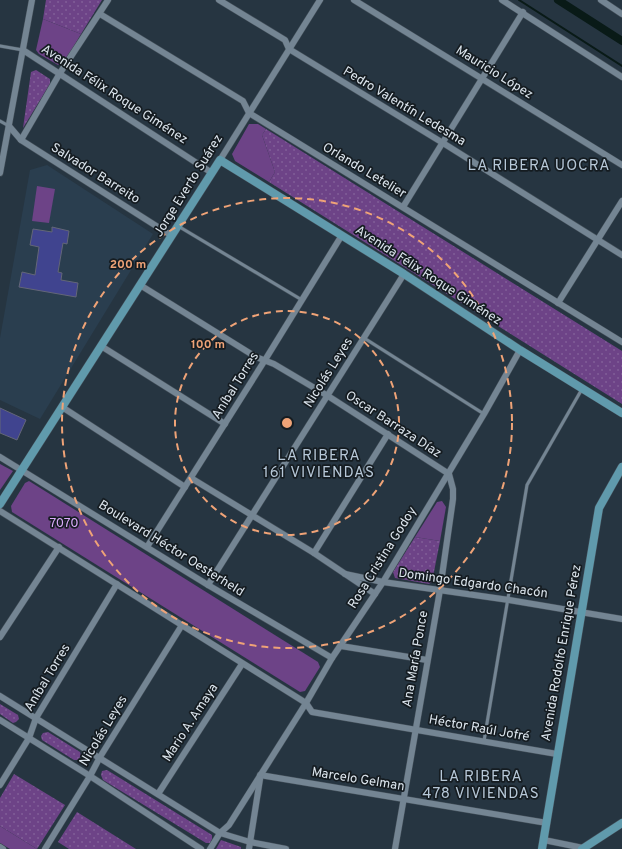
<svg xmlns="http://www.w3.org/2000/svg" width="622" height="849" font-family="Overpass,sans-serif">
	<defs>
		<pattern id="grass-dots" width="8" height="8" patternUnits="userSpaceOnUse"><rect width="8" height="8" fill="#6d4387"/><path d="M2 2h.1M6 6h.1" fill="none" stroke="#815e98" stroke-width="1.8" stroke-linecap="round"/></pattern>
	</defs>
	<rect width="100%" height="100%" fill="#263541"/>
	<path fill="#2a3e4f" d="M47 165 153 234 40 419 0 400V338L30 170Z"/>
	<g fill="url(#grass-dots)">
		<path d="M46 0H102L81 34 43 19Z"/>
		<path d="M36 70 50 79V84L23 128 31 72Z"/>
		<path d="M266 129 622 351V404L269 182 275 172 262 135Z"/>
		<path d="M415 537 440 541 432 582 429 584 395 578 393 572Z"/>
		<path d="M0 704 18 715 19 719 16 722 13 723 0 714Z"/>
		<path d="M48 732 80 752 81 756 78 760H74L42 740 41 736 43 733Z"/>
		<path d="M107 770 212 835V839L210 843H206L103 780 101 775 102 771Z"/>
		<path d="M14 774 65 805 37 849 0 826V798Z"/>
		<path d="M77 812 136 849H69L58 842Z"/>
		<path d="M221 840 241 847V849H216Z"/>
	</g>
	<g fill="#6d4387">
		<path d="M43 19 81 34 64 63 58 65 39 54 36 50Z"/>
		<path d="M249 124H258L266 129 262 135 275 172 269 182 235 161 232 154Z"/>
		<path d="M37 186 55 189 49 223 32 221Z"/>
		<path d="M0 464 13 471 0 490Z"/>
		<path d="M29 481 318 662 320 667 305 691 300 692 12 512 11 506 25 483Z"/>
		<path d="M442 501 446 507 440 541 415 537 437 502Z"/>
		<path d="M0 826 37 849H10L0 843Z"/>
	</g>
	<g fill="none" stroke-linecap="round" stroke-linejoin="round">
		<path stroke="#091a17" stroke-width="2" d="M519 0 622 66"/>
		<path stroke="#091a17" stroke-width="8" d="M558 0 622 41"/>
	</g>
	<g fill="#40448f" stroke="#636678">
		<path d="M52 227 69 231 67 244 63 243 58 272 62 273 61 280 78 283 76 297 19 287 22 272 35 275 39 247 30 245 33 229 52 232Z"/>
		<path d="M0 408 26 420 17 440 0 433Z"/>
	</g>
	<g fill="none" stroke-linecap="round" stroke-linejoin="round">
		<defs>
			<g id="lane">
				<path d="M0 46 23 50"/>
				<path d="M0 121 9 126"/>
				<path d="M178 226 302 300"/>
				<path d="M364 338 484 414"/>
				<path d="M484 741 527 485 582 389"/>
			</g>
			<g id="street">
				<path d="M219 0 285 40 289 49 443 143 622 255"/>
				<path d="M354 0 622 165"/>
				<path d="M502 0 622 77"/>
				<path d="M601 0 622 14"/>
				<path d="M100 14 243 101 249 113 622 342"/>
				<path d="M23 50 212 173"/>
				<path d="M9 126 21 140 172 236"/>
				<path d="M21 140 60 73 108 0"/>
				<path d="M220 160 320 0"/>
				<path d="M0 173 32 0"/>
				<path d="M403 207 523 12"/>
				<path d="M140 285 256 357 274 364 328 396 449 474 453 489V499L440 590 395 849"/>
				<path d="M558 303 622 201"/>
				<path d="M101 346 225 424"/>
				<path d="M62 407 185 487"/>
				<path d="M0 457 208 585 332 658"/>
				<path d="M191 478 314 553 375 594"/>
				<path d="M0 511 306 703 312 712 557 754"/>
				<path d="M147 547 265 360 342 235"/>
				<path d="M314 553 388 434"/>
				<path d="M345 574 383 582 509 600 622 619"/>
				<path d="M208 585 404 274"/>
				<path d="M0 637 59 547"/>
				<path d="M341 646 427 660"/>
				<path d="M0 696 220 833 250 842 286 849"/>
				<path d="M0 720 90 776 201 849"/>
				<path d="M260 775 547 823"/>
				<path d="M0 785 29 738 36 718 117 584"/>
				<path d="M158 794 242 664"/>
				<path d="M544 840 583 848"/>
				<path d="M0 847 3 849"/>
				<path d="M45 849 90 776 100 757 182 625"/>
				<path d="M210 849 220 833 229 825 306 703 332 658 383 582 484 414 520 350"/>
				<path d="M249 849 260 779"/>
			</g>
			<g id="secondary">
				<path d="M0 504 220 160 404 274 520 350 622 413"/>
				<path d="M542 849 599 508 622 467"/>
				<path d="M582 849 622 823"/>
			</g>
		</defs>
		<use href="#lane" stroke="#44505a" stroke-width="4"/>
		<use href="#street" stroke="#44505a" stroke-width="7"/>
		<use href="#secondary" stroke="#44505a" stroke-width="9"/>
		<use href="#lane" stroke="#748593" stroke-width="3"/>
		<use href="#street" stroke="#748593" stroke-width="6"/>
		<use href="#secondary" stroke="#609aac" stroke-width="8"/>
	</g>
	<g fill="none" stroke="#efa377" stroke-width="2" stroke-dasharray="7 5">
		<circle cx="287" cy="423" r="112"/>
		<circle cx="287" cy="423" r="225"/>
	</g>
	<g text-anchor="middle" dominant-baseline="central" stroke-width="3.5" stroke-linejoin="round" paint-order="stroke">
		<g font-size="13" fill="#dce5ed" stroke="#151c21">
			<text transform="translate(494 73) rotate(32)">Mauricio López</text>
			<text transform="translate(114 95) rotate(33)">Avenida Félix Roque Giménez</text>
			<text transform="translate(404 107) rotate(31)">Pedro Valentín Ledesma</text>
			<text transform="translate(364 171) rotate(31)">Orlando Letelier</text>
			<text transform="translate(95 174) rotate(32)">Salvador Barreito</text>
			<text transform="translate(189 186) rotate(-58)">Jorge Everto Suárez</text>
			<text transform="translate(428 276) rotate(33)">Avenida Félix Roque Giménez</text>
			<text transform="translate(329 373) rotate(-58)">Nicolás Leyes</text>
			<text transform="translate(236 386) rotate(-58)">Aníbal Torres</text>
			<text transform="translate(393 425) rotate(33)">Oscar Barraza Díaz</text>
			<text transform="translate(171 549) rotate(32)">Boulevard Héctor Oesterheld</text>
			<text transform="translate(383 558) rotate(-58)">Rosa Cristina Godoy</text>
			<text transform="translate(473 584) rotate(8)">Domingo Edgardo Chacón</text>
			<text transform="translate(562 653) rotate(-80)">Avenida Rodolfo Enrique Pérez</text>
			<text transform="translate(416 659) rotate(-80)">Ana María Ponce</text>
			<text transform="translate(48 678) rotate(-59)">Aníbal Torres</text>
			<text transform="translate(191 723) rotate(-57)">Mario A. Amaya</text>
			<text transform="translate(479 729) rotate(10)">Héctor Raúl Jofré</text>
			<text transform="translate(104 731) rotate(-59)">Nicolás Leyes</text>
			<text transform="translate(358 780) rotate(9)">Marcelo Gelman</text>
		</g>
		<g font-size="13" fill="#dbabfb" stroke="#151c21">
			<text x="64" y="524">7070</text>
		</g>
		<g font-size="15" letter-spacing="1" fill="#b7c8d8" stroke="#151c21">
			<text x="539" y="166">LA RIBERA UOCRA</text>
			<text x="319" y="456">LA RIBERA<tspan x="319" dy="17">161 VIVIENDAS</tspan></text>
			<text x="481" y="777">LA RIBERA<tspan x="481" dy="17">478 VIVIENDAS</tspan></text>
		</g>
	</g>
	<circle cx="287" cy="423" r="6" fill="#efa377" stroke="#151c21" stroke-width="2"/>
	<g font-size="12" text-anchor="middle" font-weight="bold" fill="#efa377" stroke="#151c21" stroke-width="3.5" stroke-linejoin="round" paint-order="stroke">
		<text x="128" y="268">200 m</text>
		<text x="208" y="348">100 m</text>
	</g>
</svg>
